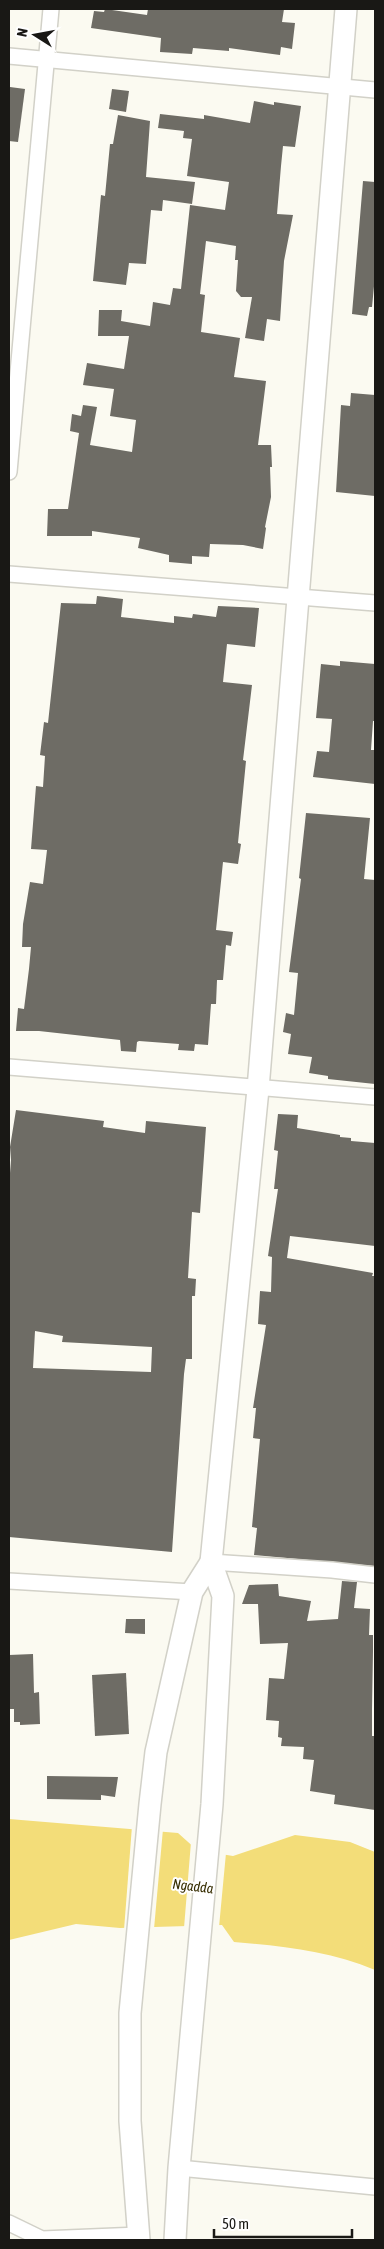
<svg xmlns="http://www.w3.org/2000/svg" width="384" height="2249" font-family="'Asap Condensed',sans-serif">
	<rect width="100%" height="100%" fill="#fbfaf1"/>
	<path fill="#f3dd79" d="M9 1819 178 1833 197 1850 233 1856 295 1835 350 1842 375 1852V1970C330 1951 283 1946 234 1942L222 1925 120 1928 76 1924 9 1940Z"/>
	<g fill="#fbfaf1">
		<path d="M132 1826 163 1829 154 1929 124 1930Z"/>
		<path d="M191 1842 198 1848 226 1853 219 1927 184 1928Z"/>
	</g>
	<g fill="#6e6c65" fill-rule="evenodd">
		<path d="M105 9 147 15 148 9H284L282 22 295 23 292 49 281 47 280 55 229 48V51L193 48 192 54 160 52 161 38 91 28 94 11 104 12Z"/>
		<path d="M10 87 25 89 18 142 9 141Z"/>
		<path d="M112 89 129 91 126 112 109 109Z"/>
		<path d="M254 101 274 105V102L301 106 295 147 283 146 281 166 277 214 293 215 284 261 280 321 267 319 264 341 245 338 252 297H241L236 291 238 260H235L236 246 206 241 200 294 205 295 201 332 240 338 234 377 266 381 258 445H271L272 467H270L271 497 265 527 266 528 263 549 243 545 210 544 209 557 192 556V564L169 562V555L138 548 140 538 92 531V536H47L48 509H68L79 433 70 431 72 414 81 416 83 405 97 407 90 445 132 452 136 420 110 416 114 389 83 385 87 363 124 369 129 336H98L99 310H122L121 321 150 326 153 302 170 305 173 288 181 289 190 205 225 210 229 182 187 176 192 139 183 138 184 131 158 128 160 114 204 119V115L250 123Z"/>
		<path d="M118 115 150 121 146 177 195 182 192 204 163 200 162 211 151 210 146 264 129 263 126 285 93 281 101 195 105 196 110 144H113Z"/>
		<path d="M363 181 375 182V276L372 307H369L367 316 352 314Z"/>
		<path d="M351 393 375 395V496L336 492 341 405 350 406Z"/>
		<path d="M97 596 123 599 121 617 174 623V616L192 618 193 614 216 617 218 606 259 608 255 647 227 644 223 682 252 685 243 760 246 761 238 843 241 844 238 864 223 862 216 930 233 932 231 946 226 945 223 980H217L216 1004H211L208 1045 195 1044 194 1051 178 1050 179 1044 139 1041 137 1042 136 1052 121 1051 120 1040 39 1031H16L18 1008 24 1009 29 969 31 947H22L23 924 30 882 43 884 47 850 31 849 36 786 43 787 45 756 40 755 44 722 48 723 61 603 96 604Z"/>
		<path d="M340 661 375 664V721H373L371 750H375V784L313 777 317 751 329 752 332 719 316 718 321 664 340 666Z"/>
		<path d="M306 813 370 818 364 879 375 880V1084L328 1079V1076L309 1073 312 1057 288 1054 291 1034 283 1032 286 1013 294 1015 298 973 289 972 301 879 299 878Z"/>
		<path d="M16 1110 104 1121 103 1127 145 1133 146 1121 206 1127 200 1213 192 1212 188 1278 196 1279 195 1296H192V1359H186L184 1374 172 1552 9 1537V1186L11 1160 10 1147ZM35 1331 63 1336 62 1342 152 1347 151 1372 33 1368Z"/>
		<path d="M278 1114 298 1115 297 1128 340 1135V1137L351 1138V1141L375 1143V1246L290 1236 287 1258 373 1273 372 1276H375V1566L254 1555 257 1528 252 1527 260 1439 253 1438 256 1408H253L266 1325 258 1324 260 1291 271 1292 272 1257 268 1256 278 1189H274L278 1151 274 1150Z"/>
		<path d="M342 1581 357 1582 354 1608 370 1609 369 1635H373V1651L372 1709V1736H375V1810L334 1804 335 1795 310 1791 314 1760 303 1759 304 1747 281 1746 282 1738 278 1737 279 1721 266 1720 269 1678 284 1679 288 1643 260 1644 258 1604H242L249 1585 278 1584 279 1596 311 1601 307 1621 338 1619Z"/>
		<path d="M126 1619H145V1634L125 1633Z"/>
		<path d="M33 1654 34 1693 39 1692 40 1724 20 1725V1722H14V1709H9V1655Z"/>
		<path d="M126 1673 129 1734 95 1736 92 1675Z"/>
		<path d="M47 1776 118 1777 115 1797 101 1795V1800L47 1799Z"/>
	</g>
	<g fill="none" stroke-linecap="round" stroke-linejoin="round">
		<defs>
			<g id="street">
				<path d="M9 56 375 90"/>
				<path d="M9 472 51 9"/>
				<path d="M9 574 375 603"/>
				<path d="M9 1067 375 1097"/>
				<path d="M211 1562 332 1570 375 1575"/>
				<path d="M9 1581 192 1592"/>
				<path d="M179 2168 375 2187"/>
				<path d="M9 2223 42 2239 139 2235"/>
			</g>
			<g id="secondary">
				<path d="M139 2240 130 2121V2013L150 1804 156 1752 192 1592 211 1562"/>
				<path d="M175 2240 179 2168 212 1804 223 1596 211 1562 258 1089 346 9"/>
			</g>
		</defs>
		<use href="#street" stroke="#d2d1c8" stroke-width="18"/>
		<use href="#secondary" stroke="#d2d1c8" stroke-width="24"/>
		<use href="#street" stroke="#fff" stroke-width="15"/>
		<use href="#secondary" stroke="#fff" stroke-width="21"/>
	</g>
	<g text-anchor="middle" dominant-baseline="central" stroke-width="4" stroke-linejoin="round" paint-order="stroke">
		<g font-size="14" font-style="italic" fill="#362d00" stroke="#fff">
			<text transform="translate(193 1886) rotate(7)">Ngadda</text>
		</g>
	</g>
	<rect width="384" height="2249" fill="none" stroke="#191815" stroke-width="20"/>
	<g transform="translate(35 35) rotate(281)" stroke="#ffffff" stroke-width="4" paint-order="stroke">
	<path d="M0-4L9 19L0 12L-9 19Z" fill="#191815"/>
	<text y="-8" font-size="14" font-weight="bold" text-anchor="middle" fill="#191815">N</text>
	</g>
	<path d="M214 2229v8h138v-8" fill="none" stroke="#191815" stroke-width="2.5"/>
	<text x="222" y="2229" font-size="15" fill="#191815" stroke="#ffffff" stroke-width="4" paint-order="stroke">50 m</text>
</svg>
